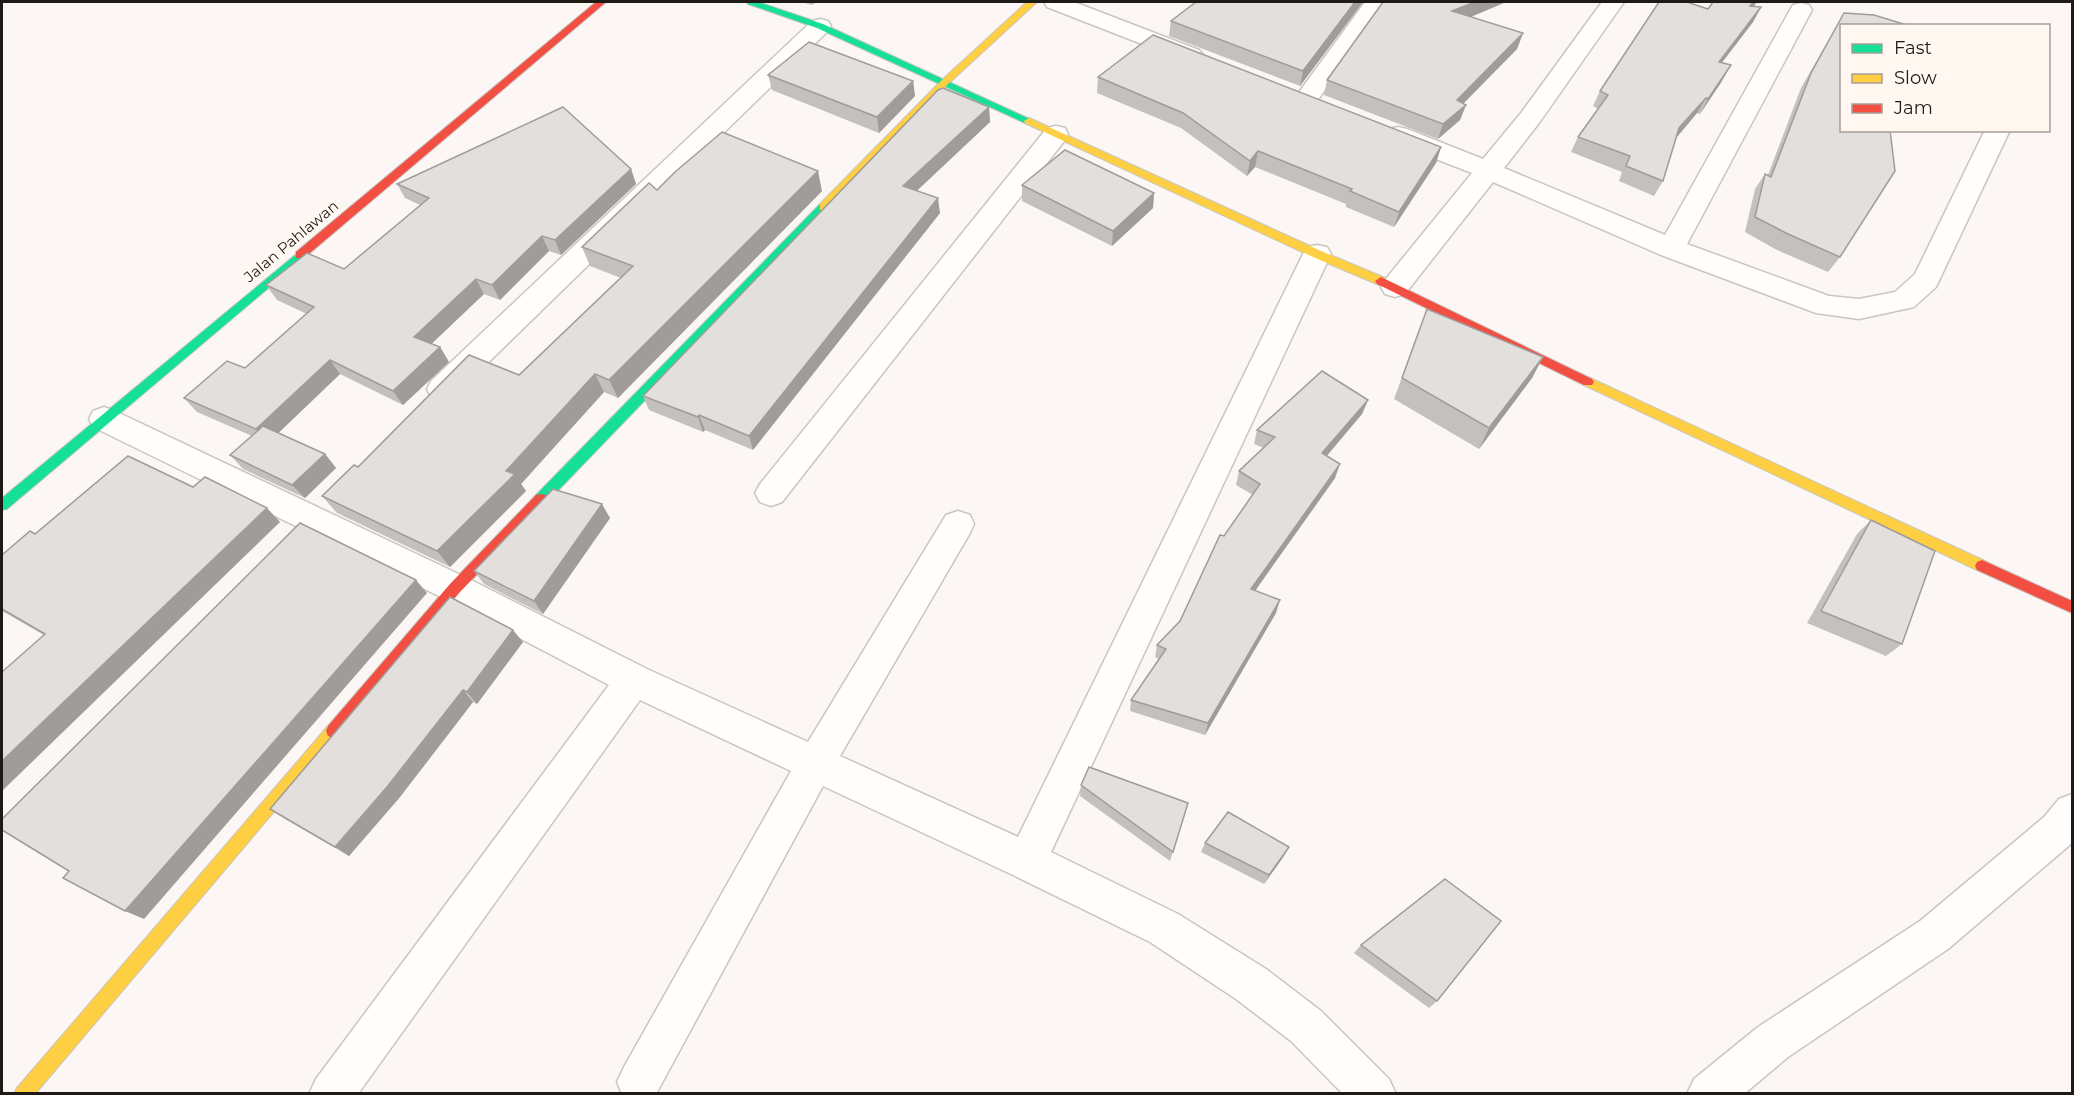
<svg xmlns="http://www.w3.org/2000/svg" width="2074" height="1095" font-family="Montserrat,sans-serif">
	<rect width="100%" height="100%" fill="#fcf7f4"/>
	<g fill="none" stroke-linecap="round" stroke-linejoin="round">
		<defs>
			<g id="street">
				<path d="M1044 2H1074L1199 50 1203 55 1199 60 1191 62 1183 60 1047 7Z"/>
				<path d="M1365 2H1387L1315 104 1306 106 1297 104 1294 99Z"/>
				<path d="M1602 2H1624L1539 123 1504 168 1665 235 1790 10 1793 5 1801 3 1809 5 1812 10 1687 244 1829 296 1859 299 1895 292 1915 274 1985 130H2010L1936 287 1914 307 1859 319 1816 313 1661 255 1493 182 1405 294 1395 297 1385 294 1381 287 1385 280 1472 173 1389 141 1386 135 1389 129 1398 127 1407 129 1483 159 1521 113Z"/>
				<path d="M820 19 828 21 831 26 828 31 453 397 442 400 431 397 427 389 431 381 812 21Z"/>
				<path d="M1056 126 1065 128 1068 134 1065 140 782 502 771 506 760 502 755 493 760 484 1047 128Z"/>
				<path d="M1317 245 1327 247 1331 254 1051 852 1178 914 1266 969 1321 1011 1389 1079 1396 1094H1343L1291 1041 1236 999 1150 942 1013 875 823 786 656 1094H622L617 1082 624 1067 791 771 640 700 358 1094H309L316 1079 609 685 443 598 93 427 89 419 93 411 104 407 115 411 467 578 647 669 808 742 946 515 958 511 970 515 974 524 970 533 840 756 1018 837 1303 254 1307 247Z"/>
				<path d="M2072 794V843L1948 949 1788 1057 1744 1094H1687L1694 1079 1758 1027 1920 921 2044 817 2059 799Z"/>
			</g>
			<g id="fast">
				<path d="M747 2H758L823 24 1034 121 1029 124 1025 123 817 28 748 4Z"/>
				<path d="M824 203 828 204V210L546 503H536L534 499 536 495 820 204Z"/>
				<path d="M300 251 306 255 304 258 7 509 2 510V498Z"/>
			</g>
			<g id="slow">
				<path d="M1027 2H1037L948 84 828 210H820V204L942 80Z"/>
				<path d="M1029 118 1321 251 1385 278 1387 281 1381 285 1377 284 1313 257 1025 123 1024 121Z"/>
				<path d="M1588 377 1987 562 1989 566 1987 570H1977L1584 385 1582 382Z"/>
				<path d="M333 724 338 726 340 731 338 736 35 1094H14L17 1088 328 726Z"/>
			</g>
			<g id="jam">
				<path d="M596 2H606L304 258H296V252Z"/>
				<path d="M1381 277 1592 379 1594 382 1592 385H1584L1377 284 1375 281Z"/>
				<path d="M541 494 546 495 548 499 546 503 460 592 338 736 333 738 328 736 326 731 328 726 450 584 536 495Z"/>
				<path d="M1982 560 2072 601V613L1977 570 1975 566 1977 562Z"/>
			</g>
		</defs>
		<use href="#street" stroke="#c9c6c2" stroke-width="3"/>
		<use href="#fast" stroke="#c9c6c2" stroke-width="2"/>
		<use href="#slow" stroke="#c9c6c2" stroke-width="2"/>
		<use href="#jam" stroke="#c9c6c2" stroke-width="2"/>
		<use href="#street" fill="#fffefd" fill-rule="evenodd"/>
		<use href="#fast" fill="#16e098" fill-rule="evenodd"/>
		<use href="#slow" fill="#ffcf43" fill-rule="evenodd"/>
		<use href="#jam" fill="#f24e42" fill-rule="evenodd"/>
	</g>
	<g fill="#c3c0bd">
		<path d="M801 2H817L812 5Z"/>
		<path d="M1196 2H1363L1300 86 1169 36 1171 21Z"/>
		<path d="M1383 2H1506L1470 17 1523 33 1517 49 1463 104 1466 105 1460 120 1438 139 1324 95 1327 80Z"/>
		<path d="M1757 2 1754 6 1761 7 1753 22 1722 62V81L1700 114 1697 113 1677 137 1663 181 1654 196 1619 181 1622 172 1571 152 1578 137 1598 109 1593 106 1600 91 1708 9Z"/>
		<path d="M1844 13 1840 257 1828 272 1777 250 1745 232 1755 189 1765 174 1768 175 1801 88Z"/>
		<path d="M768 75 913 81 915 96 879 133 772 90Z"/>
		<path d="M1098 77 1441 147 1436 163 1394 227 1346 207V204L1255 167 1247 176 1181 128 1097 93Z"/>
		<path d="M989 107 990 122 916 191 940 213 753 450 705 430 703 432 649 410 643 396Z"/>
		<path d="M631 169 636 184 561 255 549 251 500 300 484 294 431 344 440 347 449 362 403 405 340 374 278 433 325 454 336 468 305 498 243 469 230 455 252 436 197 412 184 398 245 368 307 314 277 300 266 285 344 269 420 205 405 198 397 184Z"/>
		<path d="M1022 185 1154 193 1153 208 1112 246 1022 201Z"/>
		<path d="M657 190 822 191 618 398 604 392 521 484 526 491 450 567 337 513 322 496 358 467 519 375 621 278 590 266 582 247Z"/>
		<path d="M1427 309 1543 357 1532 378 1479 449 1394 399Z"/>
		<path d="M1368 400 1362 414 1327 456 1335 478 1255 591 1276 613 1205 735 1130 711 1131 700 1159 659 1155 657 1157 645 1180 621 1224 536 1253 495 1236 485 1239 471 1264 448 1254 444 1257 430Z"/>
		<path d="M193 487 280 522 44 635 2 611V555L35 534Z"/>
		<path d="M610 518 543 614 484 584 474 571Z"/>
		<path d="M1871 520 1902 644 1886 656 1807 623 1857 534Z"/>
		<path d="M523 642 477 704 473 702 400 797 349 856 285 819 270 809Z"/>
		<path d="M1081 785 1188 803 1170 861 1080 796Z"/>
		<path d="M1205 843 1284 856 1264 884 1201 852Z"/>
		<path d="M1361 945 1437 1001 1429 1008 1354 953Z"/>
	</g>
	<g fill="#9f9c9a">
		<path d="M1355 2H1363L1300 86 1303 71Z"/>
		<path d="M1475 2H1506L1447 27 1452 11Z"/>
		<path d="M1753 2H1757L1741 21 1750 6Z"/>
		<path d="M1761 7 1753 22 1711 77 1719 62Z"/>
		<path d="M1523 33 1517 49 1451 116 1457 100Z"/>
		<path d="M1731 65 1722 81 1700 114 1708 99Z"/>
		<path d="M913 81 915 96 879 133 877 117Z"/>
		<path d="M1706 98 1697 113 1671 144 1679 128Z"/>
		<path d="M1466 105 1460 120 1438 139 1443 124Z"/>
		<path d="M989 107 990 122 905 202 903 186Z"/>
		<path d="M1441 147 1436 163 1394 227 1399 212Z"/>
		<path d="M1258 151 1255 167 1247 176 1250 161Z"/>
		<path d="M631 169 636 184 561 255 555 240Z"/>
		<path d="M818 171 822 191 618 398 609 380Z"/>
		<path d="M1154 193 1153 208 1112 246 1113 231Z"/>
		<path d="M938 198 940 213 753 450 749 436Z"/>
		<path d="M542 236 549 251 500 300 492 285Z"/>
		<path d="M476 279 484 294 423 352 414 337Z"/>
		<path d="M440 347 449 362 403 405 393 391Z"/>
		<path d="M1543 357 1532 378 1479 449 1489 428Z"/>
		<path d="M330 360 340 374 268 443 256 429Z"/>
		<path d="M595 374 604 392 521 484 526 491 450 567 437 551 506 471Z"/>
		<path d="M1368 400 1362 414 1317 467 1322 453Z"/>
		<path d="M699 415 705 430 703 432 698 417Z"/>
		<path d="M325 454 336 468 305 498 292 485Z"/>
		<path d="M1340 464 1335 478 1247 602 1251 589Z"/>
		<path d="M602 504 610 518 543 614 534 601Z"/>
		<path d="M267 508 280 522 2 791V761Z"/>
		<path d="M416 580 427 593 144 919 125 911Z"/>
		<path d="M1280 600 1276 613 1205 735 1208 723Z"/>
		<path d="M513 630 523 642 477 704 467 692Z"/>
		<path d="M463 690 473 702 400 797 349 856 335 847Z"/>
		<path d="M1289 847 1284 856 1264 884 1269 875Z"/>
	</g>
	<g fill="#e3dfdc" stroke="#9f9c9a" stroke-width="1.5">
		<path d="M1196 2H1355L1303 71 1171 21Z"/>
		<path d="M1383 2H1475L1452 11 1523 33 1457 100 1466 105 1443 124 1327 80Z"/>
		<path d="M1659 2H1687L1708 9 1713 2H1753L1750 6 1761 7 1719 62 1731 65 1708 99 1706 98 1679 128 1663 181 1626 166 1630 156 1578 137 1608 95 1600 91Z"/>
		<path d="M1844 13 1874 15 1910 26H1842V130H1890L1895 171 1840 257 1788 234 1755 217 1765 174 1771 177 1811 73Z"/>
		<path d="M1153 35 1441 147 1399 212 1350 191 1352 189 1258 151 1250 161 1183 113 1098 77Z"/>
		<path d="M809 42 913 81 877 117 768 75Z"/>
		<path d="M943 88 989 107 903 186 938 198 749 436 699 415 698 417 643 396 938 90Z"/>
		<path d="M563 107 631 169 555 240 542 236 492 285 476 279 414 337 440 347 393 391 330 360 256 429 184 398 227 361 245 368 314 307 266 285 307 253 344 269 429 198 397 184Z"/>
		<path d="M722 132 818 171 609 380 595 374 506 471 515 474 437 551 322 496 354 465 358 467 469 355 519 375 633 266 582 247 649 183 657 190 675 172Z"/>
		<path d="M1065 150 1154 193 1113 231 1022 185Z"/>
		<path d="M1427 309 1543 357 1489 428 1402 378Z"/>
		<path d="M1322 371 1368 400 1322 453 1340 464 1251 589 1280 600 1208 723 1131 700 1166 649 1157 645 1180 621 1220 535 1224 536 1260 484 1239 471 1275 437 1257 430Z"/>
		<path d="M263 426 325 454 292 485 230 455Z"/>
		<path d="M128 456 193 487 205 477 267 508 2 761V672L45 634 2 609V555L30 531 35 534Z"/>
		<path d="M553 489 602 504 534 601 474 571Z"/>
		<path d="M1871 520 1935 551 1902 644 1821 611Z"/>
		<path d="M300 523 416 580 125 911 63 878 69 871 2 830V819Z"/>
		<path d="M450 597 513 630 467 692 463 690 387 787 335 847 270 809Z"/>
		<path d="M1089 767 1188 803 1173 852 1081 785Z"/>
		<path d="M1228 812 1289 847 1269 875 1205 843Z"/>
		<path d="M1445 879 1501 921 1437 1001 1361 945Z"/>
	</g>
	<g text-anchor="middle" dominant-baseline="central" stroke-width="5" stroke-linejoin="round" paint-order="stroke">
		<g font-size="15" fill="#1e1b17" stroke="#fff7f0">
			<text transform="translate(291 241) rotate(-40)">Jalan Pahlawan</text>
		</g>
	</g>
	<rect width="2074" height="1095" fill="none" stroke="#1e1b17" stroke-width="6"/>
	<rect x="1840" y="24" width="210" height="108" fill="#fff7f0" stroke="#a59f99" stroke-width="1.5"/>
	<rect x="1852" y="44" width="30" height="9" fill="#16e098" stroke="#a59f99" stroke-width="1.5"/>
	<text x="1894" y="54" font-size="18" fill="#1e1b17">Fast</text>
	<rect x="1852" y="74" width="30" height="9" fill="#ffcf43" stroke="#a59f99" stroke-width="1.5"/>
	<text x="1894" y="84" font-size="18" fill="#1e1b17">Slow</text>
	<rect x="1852" y="104" width="30" height="9" fill="#f24e42" stroke="#a59f99" stroke-width="1.5"/>
	<text x="1894" y="114" font-size="18" fill="#1e1b17">Jam</text>
</svg>
